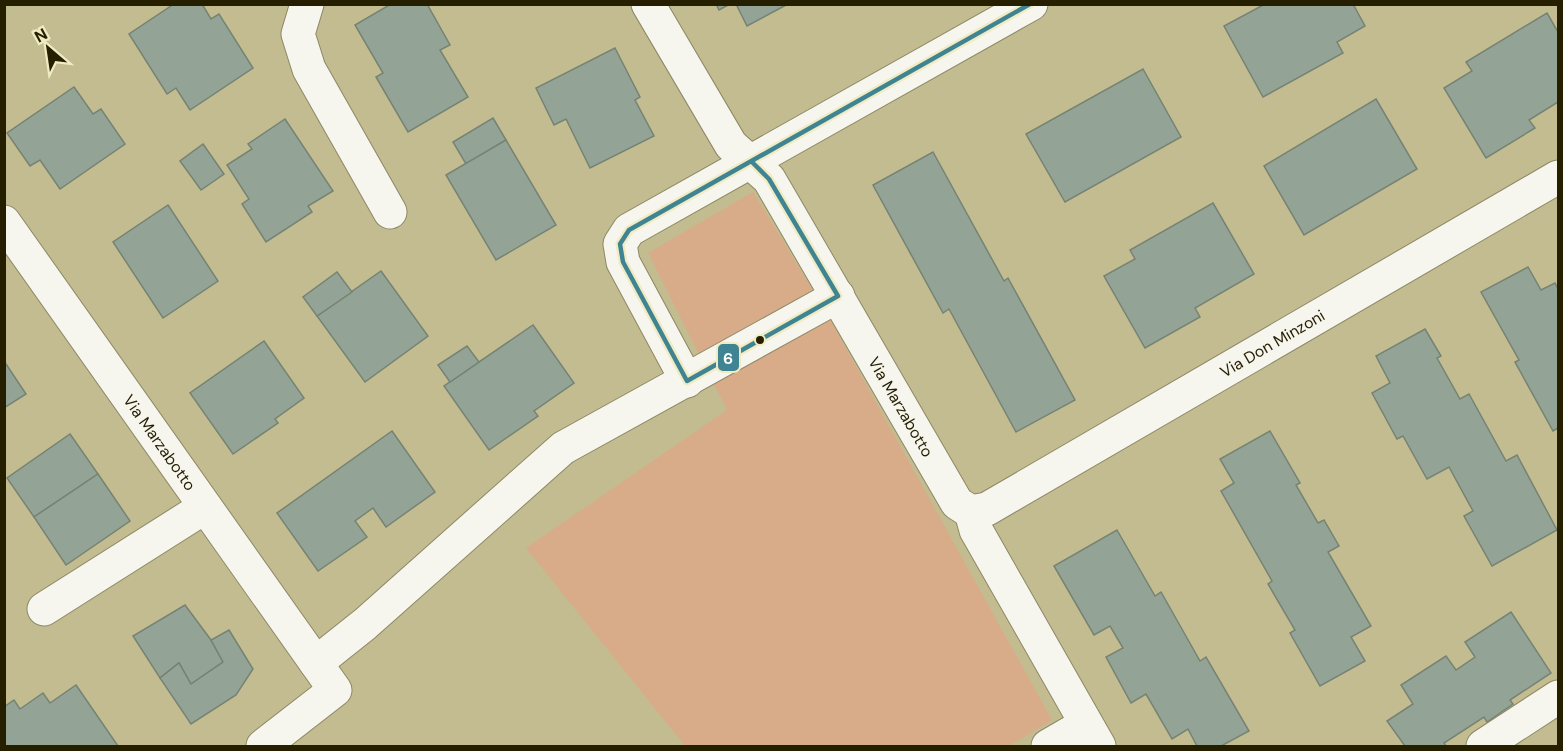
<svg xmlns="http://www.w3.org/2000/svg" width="1563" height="751" font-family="'DM Sans',sans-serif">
	<rect width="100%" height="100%" fill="#c2bc90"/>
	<path fill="#d8ac89" d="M753 192 822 305 1052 720 1009 746H685L526 548 727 410 648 253Z"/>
	<g fill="#93a496" stroke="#768373" stroke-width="1.5">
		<path d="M174 4H202L211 19 219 14 253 68 190 110 176 88 167 94 129 34Z"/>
		<path d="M391 4H427L450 45 440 50 468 97 408 132 376 77 383 73 355 25Z"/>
		<path d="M716 4H730L719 10Z"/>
		<path d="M736 4H788L747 26Z"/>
		<path d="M1265 4H1353L1365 26 1337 42 1343 53 1263 97 1224 26Z"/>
		<path d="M1547 13 1558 32V102L1529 120 1535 128 1486 158 1444 88 1472 71 1466 62Z"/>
		<path d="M615 48 640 97 635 100 654 136 590 168 566 119 554 125 536 88Z"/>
		<path d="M1143 69 1181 137 1065 202 1026 134Z"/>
		<path d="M74 87 93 114 101 109 125 144 60 189 40 160 30 166 7 133Z"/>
		<path d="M1376 99 1417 169 1304 235 1264 166Z"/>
		<path d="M493 118 506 140 466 164 453 142Z"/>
		<path d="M285 119 333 191 308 206 312 212 266 242 242 204 249 199 227 165 252 149 248 144Z"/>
		<path d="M506 140 556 225 496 260 446 175Z"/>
		<path d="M203 144 224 174 201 190 180 161Z"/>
		<path d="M933 152 1004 281 1008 278 1075 400 1016 432 949 309 943 313 873 185Z"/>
		<path d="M1213 203 1254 274 1195 308 1200 317 1145 348 1104 276 1135 259 1130 250Z"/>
		<path d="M168 205 218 281 163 318 113 242Z"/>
		<path d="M1528 267 1541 290 1555 283 1558 289V428L1553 431 1515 362 1519 360 1481 292Z"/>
		<path d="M381 271 428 336 365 382 317 316Z"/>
		<path d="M337 272 352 292 317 316 303 297Z"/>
		<path d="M533 325 574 383 534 411 538 416 489 450 444 386Z"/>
		<path d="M1425 329 1441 356 1437 358 1460 399 1469 394 1506 461 1517 455 1557 530 1492 566 1464 516 1473 511 1449 467 1427 479 1403 436 1397 439 1372 393 1390 383 1376 356Z"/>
		<path d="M264 341 304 398 275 419 278 423 233 454 190 393Z"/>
		<path d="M467 346 479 362 450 382 438 365Z"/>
		<path d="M4 361 26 394 4 408Z"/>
		<path d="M392 431 435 492 386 527 373 508 355 521 367 537 318 571 277 513Z"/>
		<path d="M1270 431 1300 483 1296 485 1318 523 1324 520 1339 546 1328 552 1371 626 1351 637 1365 661 1320 686 1290 633 1295 630 1268 584 1272 581 1221 491 1234 483 1220 459Z"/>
		<path d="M70 434 98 474 34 517 7 478Z"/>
		<path d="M98 474 130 521 66 565 34 517Z"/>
		<path d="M1117 530 1155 596 1161 592 1200 661 1206 657 1249 731 1221 746H1197L1188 729 1172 739 1146 694 1131 703 1106 657 1123 648 1110 626 1094 635 1054 566Z"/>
		<path d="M185 605 211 640 223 662 191 684 179 663 160 678 133 636Z"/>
		<path d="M1511 612 1551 673 1510 700 1513 704 1487 722 1484 717 1444 743 1446 746H1405L1387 721 1413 704 1401 685 1446 656 1456 670 1475 657 1465 642Z"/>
		<path d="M229 630 253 669 236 695 191 724 160 678 179 663 191 684 223 662 211 640Z"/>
		<path d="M76 685 118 746H4V707L14 700 20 709 43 693 50 703Z"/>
	</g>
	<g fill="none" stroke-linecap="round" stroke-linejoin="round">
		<defs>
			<g id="minor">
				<path d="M307 4 298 34 309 69 390 212"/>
				<path id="s1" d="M648 4 731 145 769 179 957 503 971 512 987 509 1558 177"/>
				<path id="s2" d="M4 222 335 690 263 746"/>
				<path d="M687 381 623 262 620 244 629 230 1031 4"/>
				<path d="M971 512 976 530 1099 746"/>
				<path d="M44 609 205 507"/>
				<path d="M316 663 365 624 563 448 838 296"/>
				<path d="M1048 746 1086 724"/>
				<path d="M1483 746 1558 697"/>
			</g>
		</defs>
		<use href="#minor" stroke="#8d8865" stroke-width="35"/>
		<use href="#minor" stroke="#f6f5ee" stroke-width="33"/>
		<defs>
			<path id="bus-1" d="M752 162 769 179 838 296 687 381 623 262 620 244 629 230 1030 4"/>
		</defs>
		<use href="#bus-1" stroke="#f1ebc4" stroke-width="9"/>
		<use href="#bus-1" stroke="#3f8492" stroke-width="4.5"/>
	</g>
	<circle fill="#251f00" stroke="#f1ebc4" stroke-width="2" cx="760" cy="340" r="5"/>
	<g text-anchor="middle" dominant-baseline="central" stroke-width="4.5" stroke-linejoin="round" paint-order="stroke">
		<g font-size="16" fill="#251f00" stroke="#f1ebc4">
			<text stroke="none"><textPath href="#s1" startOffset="952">Via Don Minzoni</textPath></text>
			<text stroke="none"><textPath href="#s1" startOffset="478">Via Marzabotto</textPath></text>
			<text stroke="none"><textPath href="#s2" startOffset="270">Via Marzabotto</textPath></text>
		</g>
	</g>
	<rect stroke="#f1ebc4" stroke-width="2" x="717" y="343" width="23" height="29" rx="6" fill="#3f8492"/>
	<g font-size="16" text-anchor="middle" font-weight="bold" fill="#fff">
		<text x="728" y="364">6</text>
	</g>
	<rect width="1563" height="751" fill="none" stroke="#251f00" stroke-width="12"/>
	<g transform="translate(48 48) rotate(331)" stroke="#f1ebc4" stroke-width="4.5" paint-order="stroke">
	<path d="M0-4.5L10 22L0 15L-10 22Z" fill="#251f00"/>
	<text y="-9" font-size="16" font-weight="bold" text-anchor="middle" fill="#251f00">N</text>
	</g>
</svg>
